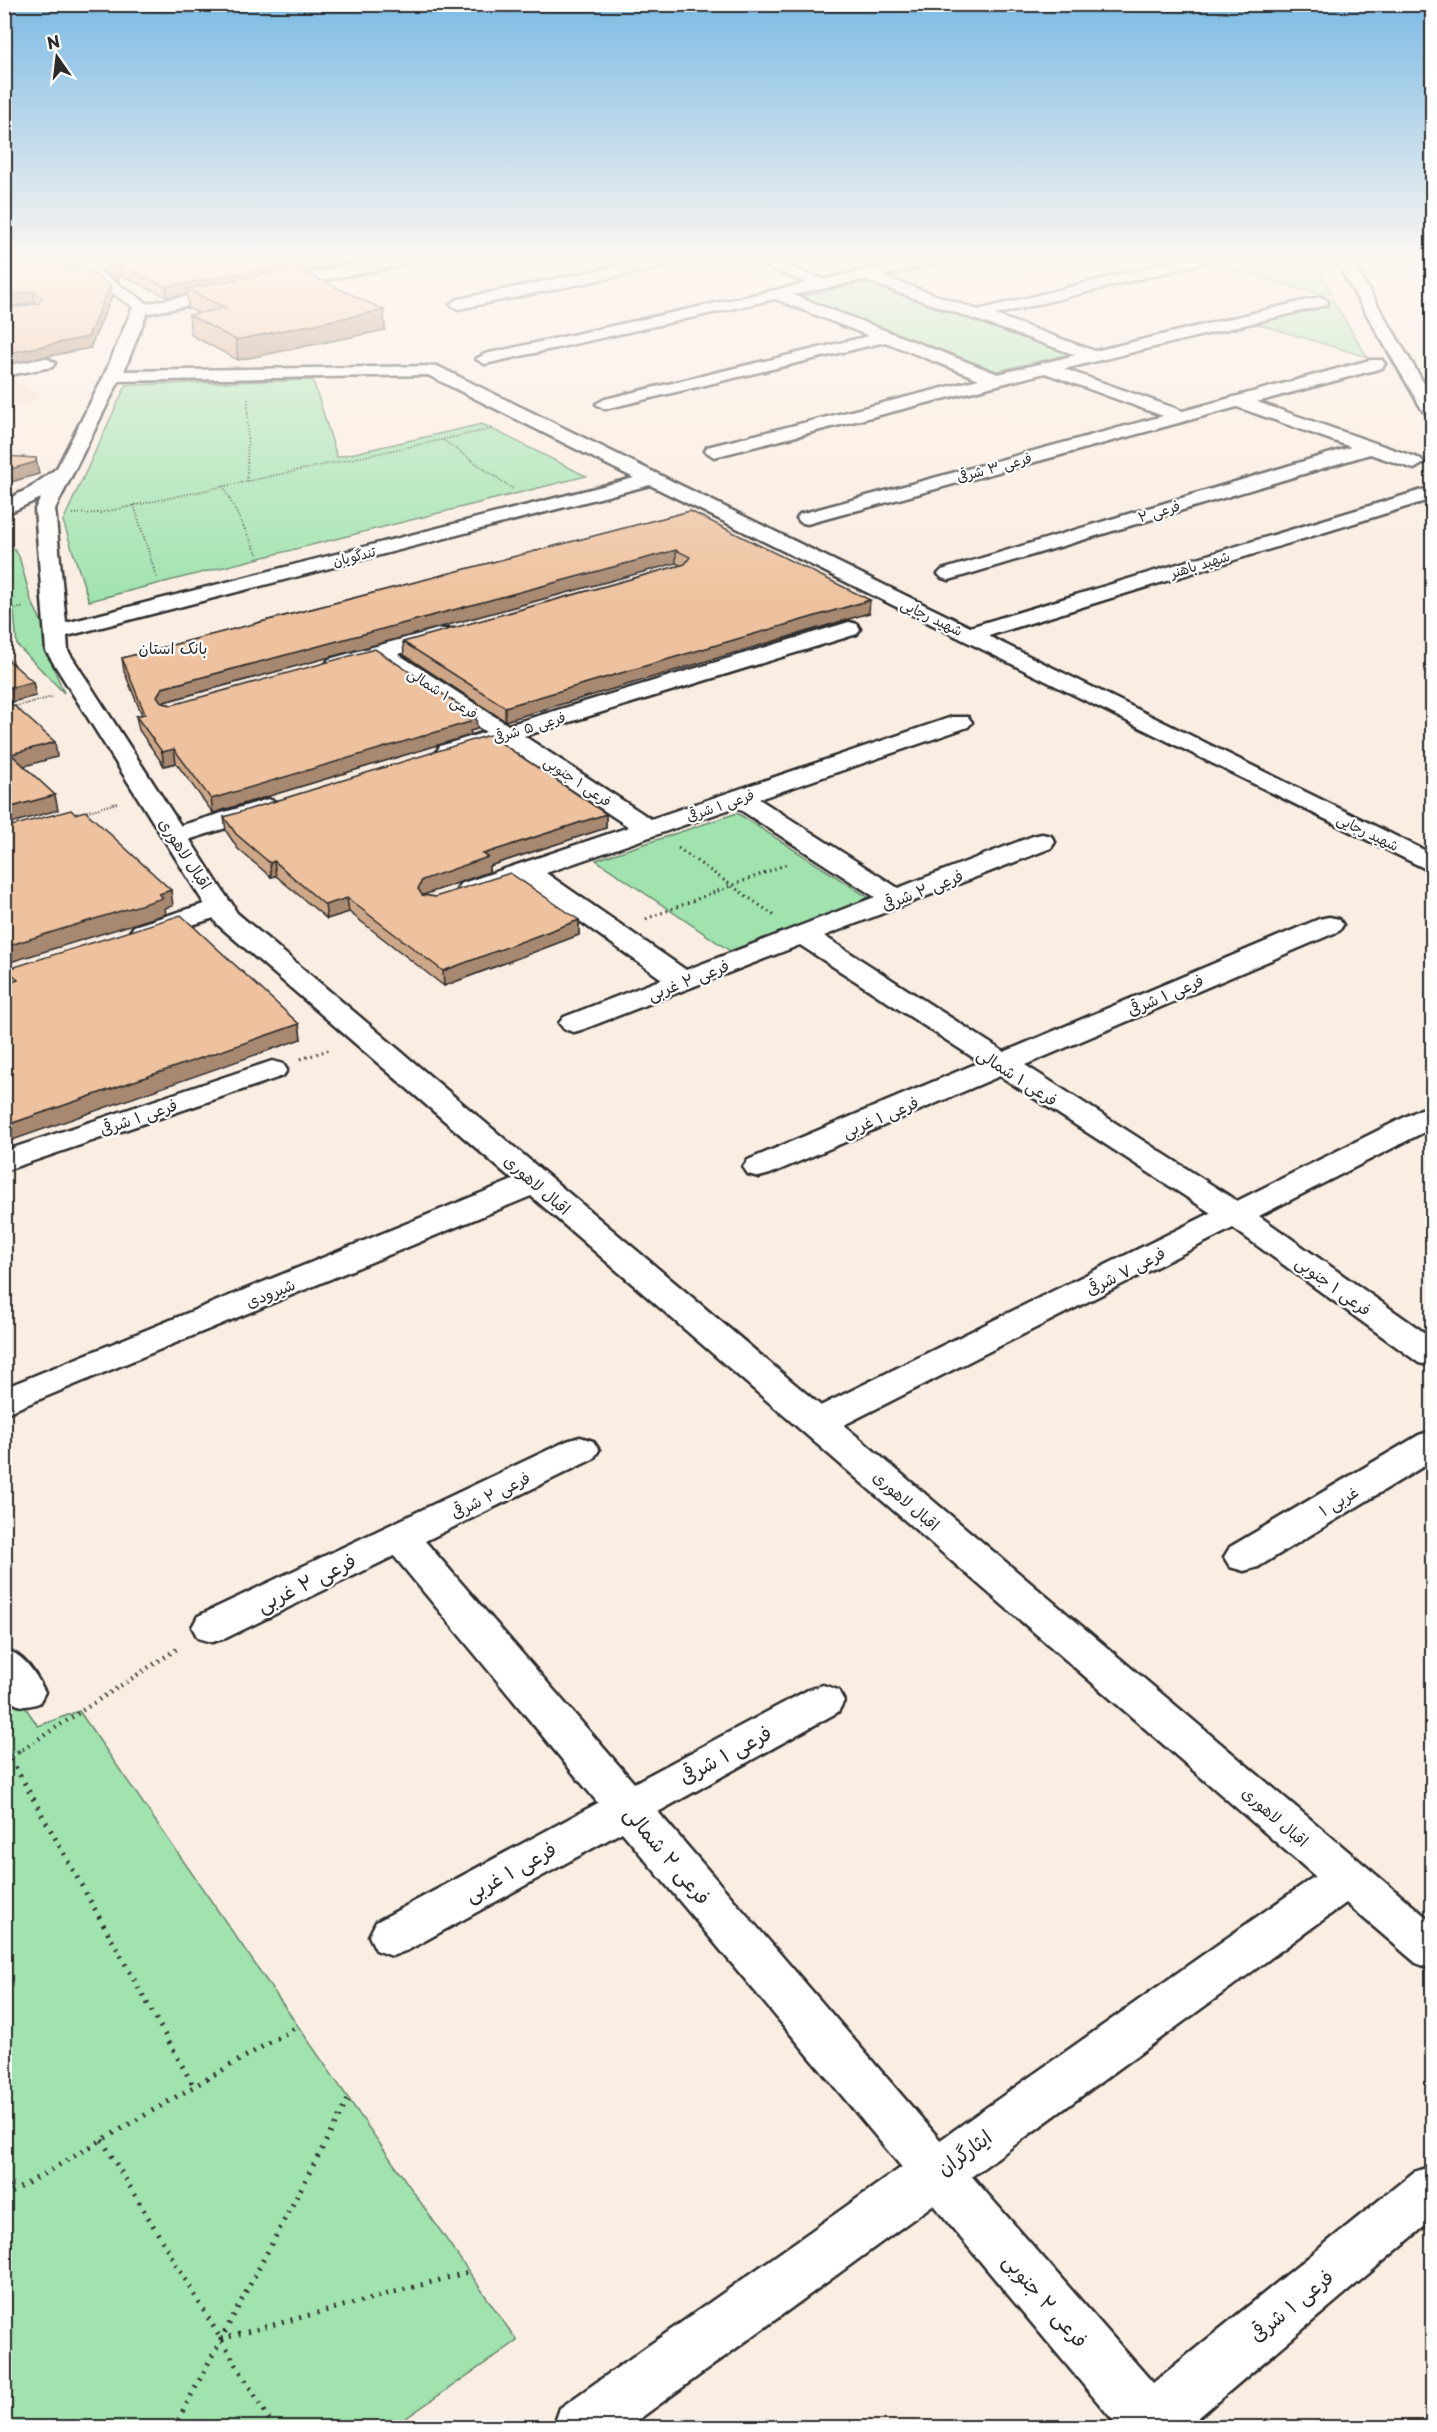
<svg xmlns="http://www.w3.org/2000/svg" width="1437" height="2432" font-family="'Playpen Sans','Playpen Sans Arabic',sans-serif">
	<rect width="100%" height="100%" fill="#faede2"/>
	<filter id="ink" filterUnits="userSpaceOnUse"><feTurbulence type="fractalNoise" baseFrequency=".0167" numOctaves="2"/><feDisplacementMap in="SourceGraphic" scale="12" xChannelSelector="R" yChannelSelector="G"/><feConvolveMatrix kernelMatrix="1 2 1 2 8 2 1 2 1" color-interpolation-filters="sRGB"/></filter>
	<g filter="url(#ink)">
		<path fill="#f6e0ce" d="M10 376 42 397 30 402 5 405V378Z"/>
		<g fill="#a0e3ae" stroke="#66876c" stroke-width="1.5">
			<path d="M1221 260H1314L1332 292 1321 295 1209 263Z"/>
			<path d="M867 281 1069 354 997 371 802 297Z"/>
			<path d="M1332 299 1367 357 1248 321Z"/>
			<path d="M313 380 337 457 482 424 586 476 89 601 63 521 126 385Z"/>
			<path d="M4 536 19 556 31 600 47 633 52 664 64 693 17 645 14 612 5 614Z"/>
			<path d="M737 813 871 899 730 951 596 860Z"/>
			<path d="M4 1676 38 1726 79 1711 517 2341 393 2427 8 2428 5 2421Z"/>
		</g>
		<g fill="none" stroke-linecap="round" stroke-linejoin="round">
			<defs>
				<g id="street">
					<path d="M102 260H135L132 263 86 273 78 268 81 265Z"/>
					<path d="M378 260H412L404 265 139 315 131 310 139 305Z"/>
					<path d="M648 260H680L672 265 458 309 450 304 458 299Z"/>
					<path d="M911 260H941L938 263 882 276 978 310 1178 260H1206L1203 263 995 315 1095 351 1320 297 1326 299 1328 302 1326 305 1064 369 1183 411 1370 360H1382L1385 364 1382 368 1257 402 1421 459 1424 463 1414 469 1370 454 949 580 942 578 938 574 942 570 1351 447 1237 407 807 524 800 522 797 518 800 514 1163 416 1045 373 714 457 705 451 707 447 979 379 885 342 605 409 596 404 605 399 869 336 775 299 485 364 476 359 485 354ZM863 280 1076 355 998 374 793 295Z"/>
					<path d="M46 358 55 363 52 367 4 376V366Z"/>
					<path d="M849 622 857 624 860 629 857 634 524 736 651 819 952 717H968L972 722 968 727 759 799 898 888 1033 836 1042 834 1051 836 1055 842 1051 848 824 936 1004 1052 1319 919 1329 917 1339 919 1343 925 1339 931 1025 1065 1237 1201 1421 1109 1432 1107V1128L1259 1216 1432 1338V1366L1419 1363 1233 1228 830 1432 817 1435 804 1432 799 1423 804 1414 1211 1213 1000 1076 770 1174 759 1177 748 1174 743 1167 748 1160 980 1062 800 945 584 1029 574 1032 564 1029 559 1023 564 1017 662 979 523 881 470 898 460 896 457 890 460 884 629 827 502 743 449 758 440 756 437 751 440 746 486 732 377 660 337 671 329 669 326 664 329 659 438 629H454L457 634 454 639 398 654 508 725ZM736 807 875 897 686 970 546 873Z"/>
					<path d="M268 799 277 802 281 807 277 812 175 844 166 842 162 836 166 830Z"/>
					<path d="M220 899 230 901 234 907 230 913 144 940 134 938 130 932 134 926Z"/>
					<path d="M272 1061 283 1064 287 1070 283 1076 4 1171V1151Z"/>
					<path d="M1432 1431V1461L1258 1567 1244 1571 1230 1567 1224 1557 1230 1547 1419 1435Z"/>
					<path d="M580 1437 593 1441 599 1450 593 1459 425 1541 634 1783 808 1690 823 1685 838 1690 844 1701 838 1712 658 1812 954 2156 1153 2383 1414 2172 1432 2166V2220L1186 2428H1115L1116 2424 622 1832 408 1950 392 1956 376 1950 369 1936 376 1922 598 1803 394 1556 226 1638 212 1642 198 1638 192 1627 198 1616 567 1441Z"/>
					<path d="M4 1649C25 1655 35 1673 45 1692L39 1703C0 1717 4 1678 4 1649Z"/>
				</g>
				<g id="secondary">
					<path d="M63 260H82L150 305 124 371 437 366 970 627 1432 487V499L988 636 1432 854V872L650 485 67 636 68 651 237 913 1432 1922V1969L1416 1963 1346 1903 627 2428H553L560 2408 1315 1876 531 1196 4 1414V1388L513 1180 217 924 46 651 35 509 41 498 4 515V501L30 488 57 468 104 376 133 307ZM428 375 634 478 66 623 55 509 119 381Z"/>
					<path d="M750 260H773L828 281 830 284 828 287H816Z"/>
					<path d="M1335 260H1351L1432 397V416L1423 411Z"/>
				</g>
			</defs>
			<use href="#street" stroke="#2b2b2b" stroke-width="5"/>
			<use href="#secondary" stroke="#2b2b2b" stroke-width="5"/>
			<g stroke="#2b2b2b" stroke-width="2" stroke-dasharray="1 2" stroke-linecap="butt">
				<path d="M443 440 513 489"/>
				<path d="M247 481 248 398"/>
				<path d="M223 486 258 555"/>
				<path d="M134 505 157 579"/>
				<path d="M73 514 99 513 492 429"/>
				<path d="M4 612 24 607"/>
				<path d="M4 709 53 697"/>
				<path d="M81 813 117 803"/>
			</g>
			<g stroke="#2b2b2b" stroke-width="3" stroke-dasharray="1.5 4" stroke-linecap="butt">
				<path d="M678 848 775 916"/>
				<path d="M646 919 787 864"/>
				<path d="M301 1059 331 1049"/>
			</g>
			<path stroke="#2b2b2b" stroke-width="4.5" stroke-dasharray="1.5 5" stroke-linecap="butt" d="M17 1753 180 1647"/>
			<g stroke="#2b2b2b" stroke-width="5" stroke-dasharray="2 7" stroke-linecap="butt">
				<path d="M11 1759 194 2087"/>
				<path d="M4 1762 20 1751"/>
				<path d="M102 2140 274 2428"/>
				<path d="M4 2179 12 2193"/>
				<path d="M4 2197 298 2026"/>
				<path d="M221 2339 469 2272"/>
				<path d="M174 2428 349 2098"/>
			</g>
			<use href="#street" fill="#fff" fill-rule="evenodd"/>
			<use href="#secondary" fill="#fff" fill-rule="evenodd"/>
		</g>
		<g fill="#cda788" stroke="#2b2b2b" stroke-width="1.5">
			<path d="M365 260 303 272 384 310 385 330 238 360 191 335 189 315 199 313 188 308 187 294 167 297 121 275 118 281 104 272 103 262Z"/>
			<path d="M69 268 110 285 112 296 90 348 35 302 4 308Z"/>
			<path d="M690 511 869 613 505 721 404 655 403 642 681 565 676 563 164 702V703L172 705 477 729 470 731 471 735 213 813 176 763 164 766 139 730 136 716 142 715 124 671 122 658Z"/>
			<path d="M606 814V828L489 866V872L423 895 579 920V935L444 986 349 912 327 919 276 876 271 877 238 849 226 831 224 817Z"/>
			<path d="M8 969 299 1024 301 1039 11 982Z"/>
		</g>
		<g fill="#a7886f" stroke="#2b2b2b" stroke-width="1.5">
			<path d="M311 260H365L194 292 186 289 187 294 167 297 166 287Z"/>
			<path d="M119 265 121 275 118 281 117 271Z"/>
			<path d="M110 285 112 296 90 348 4 365V354Z"/>
			<path d="M33 291 35 302 4 308V297Z"/>
			<path d="M384 310 385 330 238 360 236 340Z"/>
			<path d="M4 437H6L8 449 4 450Z"/>
			<path d="M36 458 39 474 4 484V471Z"/>
			<path d="M676 550V563L164 702 159 709 157 696 162 688Z"/>
			<path d="M870 600 869 613 505 721V707Z"/>
			<path d="M33 682 36 696 4 704V689Z"/>
			<path d="M476 716 477 729 470 731 471 735 213 813 211 799Z"/>
			<path d="M55 742 57 757 14 769 11 754Z"/>
			<path d="M174 749 176 763 164 766 162 752Z"/>
			<path d="M55 795 58 810 4 825V809Z"/>
			<path d="M606 814V828L489 866V872L423 895 419 903 418 889 422 880 483 854Z"/>
			<path d="M274 861 276 876 271 877 270 863Z"/>
			<path d="M171 890 173 906 165 908 166 914 4 964V947Z"/>
			<path d="M347 898 349 912 327 919 325 905Z"/>
			<path d="M579 920V935L444 986 443 971Z"/>
			<path d="M299 1024 301 1039 4 1143V1126Z"/>
		</g>
		<g fill="#eec29e" stroke="#2b2b2b" stroke-width="1.5">
			<path d="M7 260H55L69 268 81 265 110 285 88 337 4 354V310L39 303 42 297 33 291 4 297V261Z"/>
			<path d="M113 260H311L166 287 119 265 117 271 103 262Z"/>
			<path d="M295 268 384 310 236 340 189 315 226 308 186 289Z"/>
			<path d="M4 456 36 458V462L4 471Z"/>
			<path d="M690 511 870 600 505 707 403 642 685 564 690 557 676 550 162 688 157 696 162 703 172 705 375 649 476 716 468 718 470 722 211 799 174 749 162 752 136 716 145 714 122 658Z"/>
			<path d="M4 656 33 682 4 689Z"/>
			<path d="M4 697 55 742 11 754 55 795 4 809Z"/>
			<path d="M489 735 606 814 483 854 488 857 422 880 418 889 422 895 435 897 510 873 579 920 443 971 347 898 325 905 274 861 270 863 236 834 224 817Z"/>
			<path d="M71 810 75 814 85 811 171 890 159 894 163 898 4 947V828Z"/>
			<path d="M181 915 299 1024 4 1126V984L18 980 8 969Z"/>
		</g>
	</g>
	<linearGradient id="sky" x2="0" y2="1"><stop stop-color="#7dbbe4"/><stop offset="0.43" stop-color="#fdf7f2"/><stop offset="1" stop-color="#fdf7f2" stop-opacity="0"/></linearGradient>
	<rect width="1437" height="601" fill="url(#sky)"/>
	<g text-anchor="middle" dominant-baseline="central" stroke-width="4.5" stroke-linejoin="round" paint-order="stroke">
		<g font-size="14" fill="#2b2b2b" stroke="#fff">
			<text transform="translate(994 467) rotate(-15)">فرعی ۳ شرقی</text>
			<text transform="translate(1159 511) rotate(-17)">فرعی ۲</text>
			<text transform="translate(354 556) rotate(-14)">تندگویان</text>
			<text transform="translate(1200 564) rotate(-17)">شهید باهنر</text>
			<text transform="translate(932 617) rotate(26)">شهید رجایی</text>
			<text transform="translate(443 693) rotate(33)">فرعی ۱ شمالی</text>
			<text transform="translate(529 727) rotate(-17)">فرعی ۵ شرقی</text>
			<text transform="translate(578 781) rotate(34)">فرعی ۱ جنوبی</text>
			<text transform="translate(720 805) rotate(-19)">فرعی ۱ شرقی</text>
			<text transform="translate(1368 832) rotate(26)">شهید رجایی</text>
		</g>
		<g font-size="16" fill="#2b2b2b" stroke="#fff">
			<text x="173" y="647">بانک استان</text>
		</g>
		<g font-size="16" fill="#2b2b2b" stroke="#fff">
			<text transform="translate(186 853) rotate(57)">اقبال لاهوری</text>
			<text transform="translate(922 889) rotate(-21)">فرعی ۲ شرقی</text>
			<text transform="translate(688 979) rotate(-21)">فرعی ۲ غربی</text>
			<text transform="translate(1165 994) rotate(-23)">فرعی ۱ شرقی</text>
			<text transform="translate(1018 1076) rotate(33)">فرعی ۱ شمالی</text>
			<text transform="translate(138 1116) rotate(-19)">فرعی ۱ شرقی</text>
			<text transform="translate(880 1116) rotate(-23)">فرعی ۱ غربی</text>
			<text transform="translate(538 1184) rotate(41)">اقبال لاهوری</text>
			<text transform="translate(1125 1270) rotate(-27)">فرعی ۷ شرقی</text>
			<text transform="translate(1334 1285) rotate(36)">فرعی ۱ جنوبی</text>
			<text transform="translate(270 1292) rotate(-22)">شیرودی</text>
			<text transform="translate(490 1494) rotate(-26)">فرعی ۲ شرقی</text>
			<text transform="translate(907 1500) rotate(41)">اقبال لاهوری</text>
			<text transform="translate(1338 1500) rotate(-31)">۱ غربی</text>
			<text transform="translate(1276 1816) rotate(41)">اقبال لاهوری</text>
		</g>
		<g font-size="20" fill="#2b2b2b" stroke="#fff">
			<text transform="translate(306 1582) rotate(-26)">فرعی ۲ غربی</text>
			<text transform="translate(725 1754) rotate(-28)">فرعی ۱ شرقی</text>
			<text transform="translate(668 1855) rotate(50)">فرعی ۲ شمالی</text>
			<text transform="translate(510 1871) rotate(-29)">فرعی ۱ غربی</text>
			<text transform="translate(964 2152) rotate(-36)">ایثارگران</text>
			<text transform="translate(1046 2300) rotate(49)">فرعی ۲ جنوبی</text>
			<text transform="translate(1291 2305) rotate(-39)">فرعی ۱ شرقی</text>
		</g>
	</g>
	<rect width="1437" height="2432" fill="none" stroke="#fff" stroke-width="24"/>
	<rect x="12" y="12" width="1413" height="2408" fill="none" stroke="#2b2b2b" stroke-width="2" filter="url(#ink)"/>
	<g transform="translate(57 57) rotate(346)" stroke="#ffffff" stroke-width="4.5" paint-order="stroke">
	<path d="M0-4.5L10 22L0 15L-10 22Z" fill="#2b2b2b"/>
	<text y="-9" font-size="16" font-weight="bold" text-anchor="middle" fill="#2b2b2b">N</text>
	</g>
</svg>
